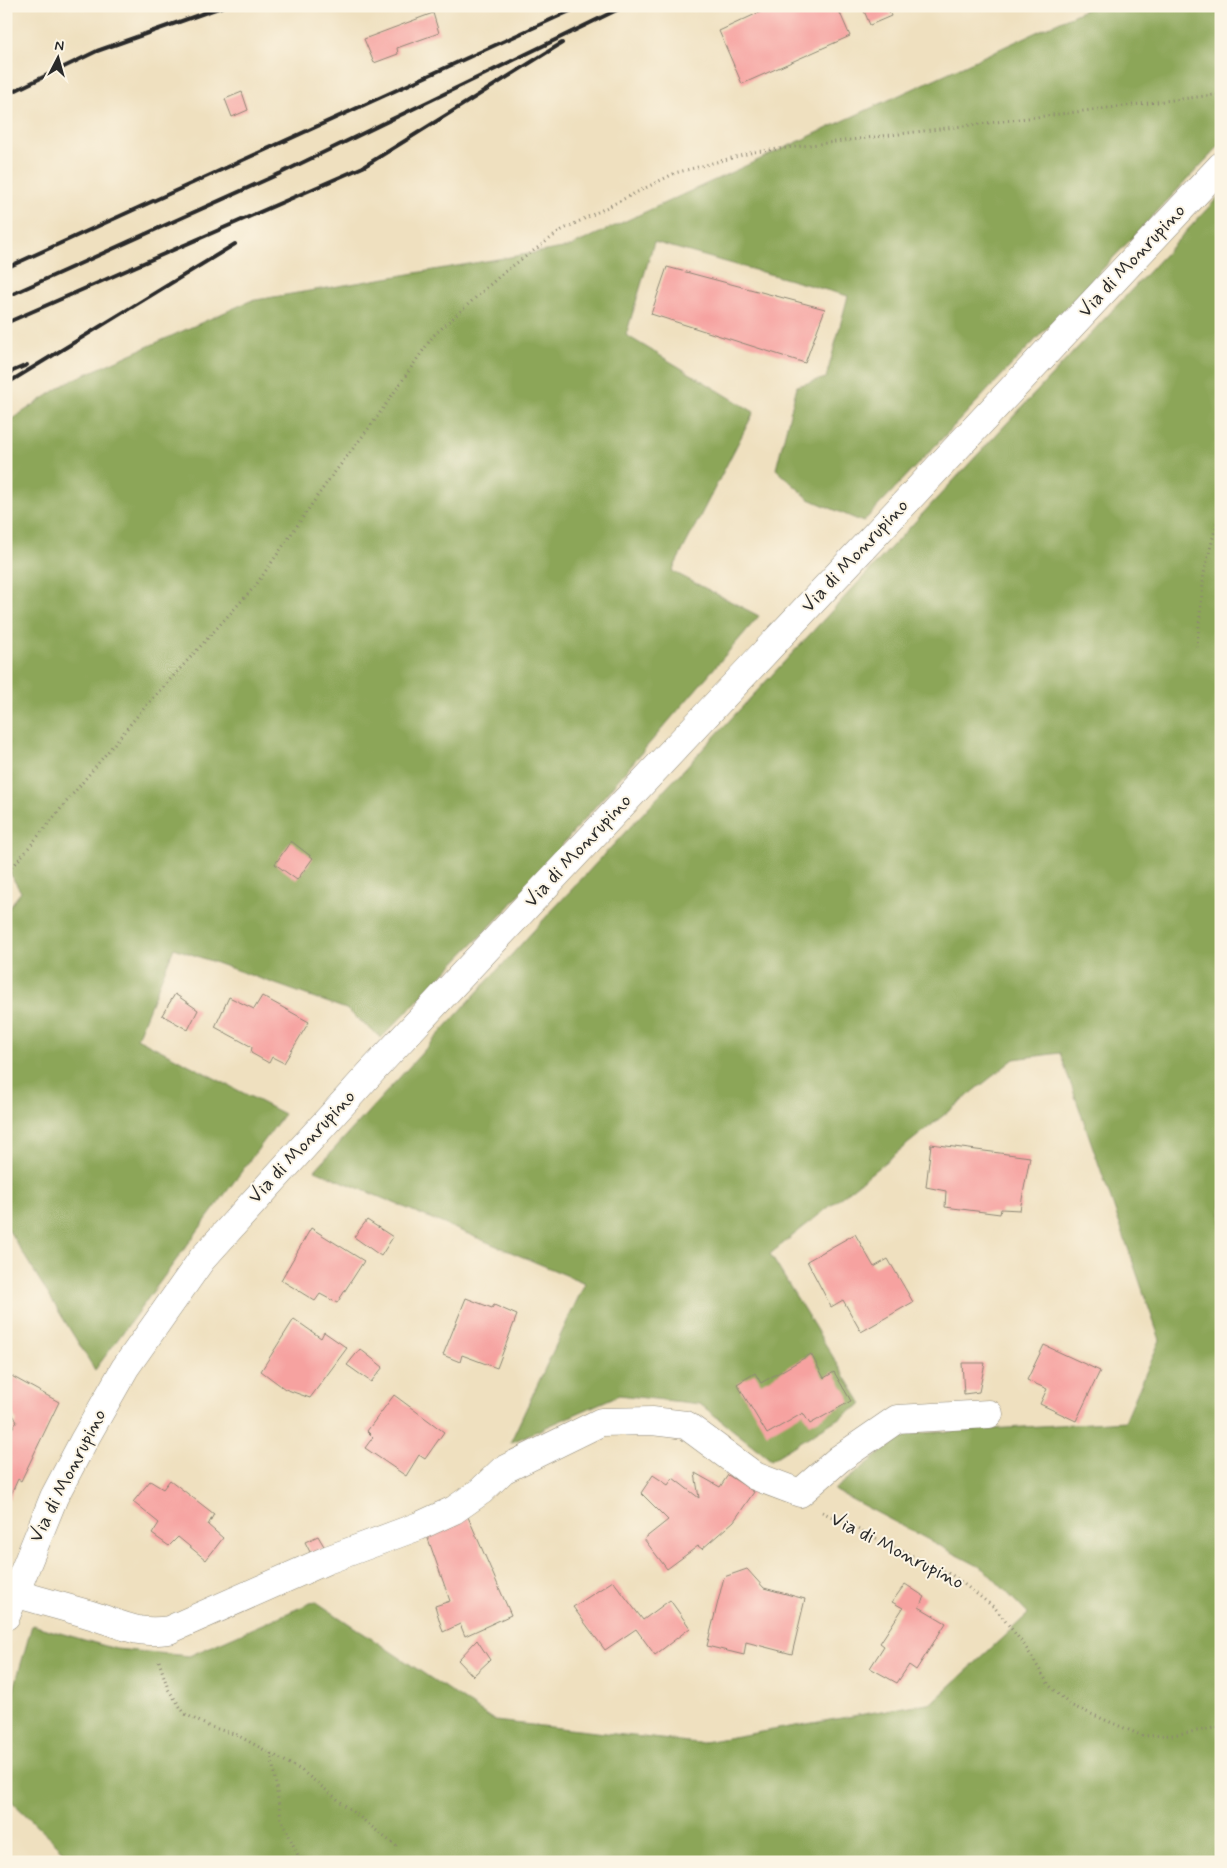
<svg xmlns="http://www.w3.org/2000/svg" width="1227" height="1868" font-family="Mynerve,sans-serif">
	<rect width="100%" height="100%" fill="#fcf5e5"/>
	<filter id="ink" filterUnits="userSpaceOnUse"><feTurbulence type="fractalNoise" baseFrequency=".02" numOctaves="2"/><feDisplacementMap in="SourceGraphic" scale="10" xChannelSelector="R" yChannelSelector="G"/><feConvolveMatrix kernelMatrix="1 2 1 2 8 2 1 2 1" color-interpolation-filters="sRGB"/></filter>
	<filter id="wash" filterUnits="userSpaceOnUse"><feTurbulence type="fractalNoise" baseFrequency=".0096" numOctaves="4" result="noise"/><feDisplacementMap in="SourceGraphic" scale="20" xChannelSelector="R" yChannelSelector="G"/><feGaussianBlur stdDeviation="1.12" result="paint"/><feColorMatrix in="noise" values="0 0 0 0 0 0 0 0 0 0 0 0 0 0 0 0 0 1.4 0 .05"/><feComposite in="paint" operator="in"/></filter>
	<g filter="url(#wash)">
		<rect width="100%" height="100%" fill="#efe0bf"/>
		<g fill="#8ca658" stroke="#5c6842">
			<path d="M1093 6H1221V144L863 522 809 499 776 469 797 386 826 378 848 296 654 242 626 335 754 412 672 571 759 616 508 908 381 1038 346 1009 174 948 137 1038 284 1114 95 1370 6 1226V911L21 892 6 867V423L68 382 250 301 569 247Z"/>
			<path d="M1221 194V1862H75L6 1796V1717L32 1625 116 1649 189 1656 315 1601 495 1721 698 1743 933 1702 1028 1614 984 1569 834 1490 905 1434 1125 1421 1160 1340 1060 1053 1014 1059 770 1254 862 1404 771 1460 700 1404 619 1395 510 1443 585 1283 315 1170 545 918Z"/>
		</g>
		<g id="blocks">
			<g fill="#f6a2a0">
				<path d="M773 6H837L850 36 742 84 719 31Z"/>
				<path d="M862 6H887L891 16 870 25Z"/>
				<path d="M433 13 439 33 397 48 398 54 374 63 364 39Z"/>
				<path d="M242 92 248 110 232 117 225 99Z"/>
				<path d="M667 267 825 309 805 363 651 314Z"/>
				<path d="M291 841 313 858 297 880 275 864Z"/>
				<path d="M175 994 198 1010 188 1030 162 1015Z"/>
				<path d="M262 996 309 1022 284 1063 272 1057 269 1063 251 1053 252 1047 215 1027 229 997 254 1009Z"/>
				<path d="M931 1144 1030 1157 1020 1210 1001 1209 1000 1214 945 1207 946 1191 926 1187Z"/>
				<path d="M367 1220 393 1237 381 1256 354 1237Z"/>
				<path d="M311 1228 364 1261 337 1303 320 1294 315 1301 281 1280Z"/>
				<path d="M855 1234 874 1267 888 1259 913 1302 861 1332 843 1300 831 1307 807 1261Z"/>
				<path d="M466 1298 492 1308 494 1305 517 1315 497 1368 462 1355 460 1362 443 1355Z"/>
				<path d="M294 1319 321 1338 324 1332 347 1348 310 1398 285 1389 261 1371Z"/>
				<path d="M1044 1345 1100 1371 1076 1421 1040 1404 1047 1389 1027 1380Z"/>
				<path d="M360 1349 383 1367 371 1382 347 1365Z"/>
				<path d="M811 1354 824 1378 834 1372 851 1401 810 1424 803 1413 767 1434 737 1384 755 1373 761 1383Z"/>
				<path d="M962 1363H985L979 1392 964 1394Z"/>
				<path d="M6 1373 59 1402 21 1481 18 1479 9 1499 6 1494V1436L17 1422 10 1409 6 1408Z"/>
				<path d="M394 1395 444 1432 425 1459 419 1455 406 1476 365 1448 373 1437 367 1431Z"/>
				<path d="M695 1473 720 1487 728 1475 754 1492 734 1521 702 1549 698 1546 667 1569 644 1539 668 1520 641 1493 653 1475 668 1485 673 1478 699 1498Z"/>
				<path d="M170 1480 214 1514 208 1525 223 1538 206 1560 178 1537 169 1546 152 1534 159 1523 133 1502 150 1481 163 1489Z"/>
				<path d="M468 1517 511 1615 465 1636 460 1624 443 1632 435 1606 450 1601 426 1533Z"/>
				<path d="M318 1536 325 1548 311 1554 305 1542Z"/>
				<path d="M747 1569 764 1588 805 1599 792 1654 746 1642 744 1655 707 1646 724 1577Z"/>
				<path d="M613 1581 643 1620 670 1600 690 1628 655 1655 636 1629 605 1650 573 1607Z"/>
				<path d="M905 1584 925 1597 919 1607 946 1623 916 1670 909 1665 897 1683 870 1668 884 1646 880 1643 903 1608 892 1602Z"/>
				<path d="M477 1640 490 1660 473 1676 458 1660Z"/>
			</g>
		</g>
	</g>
	<g filter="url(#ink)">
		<use href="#blocks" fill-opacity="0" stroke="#8d8675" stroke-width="1"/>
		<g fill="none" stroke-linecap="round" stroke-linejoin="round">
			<defs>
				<path id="minor" d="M6 1590C33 1599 61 1606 88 1614 119 1623 134 1635 169 1630L327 1560 419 1526 454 1510 481 1491 503 1470 601 1422 652 1421 686 1425 755 1476 800 1493 839 1459 897 1419 989 1414"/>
				<path id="secondary" d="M6 1616 54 1497 83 1442 125 1368 202 1259 374 1069 1221 166"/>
			</defs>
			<use href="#minor" stroke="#8d8675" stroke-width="29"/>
			<use href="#secondary" stroke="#8d8675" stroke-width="29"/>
			<g stroke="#8d8675" stroke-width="3" stroke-dasharray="1 4" stroke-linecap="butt">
				<path d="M1197 647 1204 573 1221 506"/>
				<path d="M6 875 138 715 256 585 328 481 375 420 433 336 503 273 562 230 675 173 754 152 1221 94"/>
				<path d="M822 1512 952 1575 995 1608 1025 1646 1049 1685 1070 1705 1143 1736 1172 1735 1221 1727"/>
				<path d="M159 1661 168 1689 185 1714 208 1726 237 1735 301 1770 397 1847"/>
				<path d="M271 1753 281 1818 301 1862"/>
			</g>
			<use href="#minor" stroke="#fff" stroke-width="28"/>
			<use href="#secondary" stroke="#fff" stroke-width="28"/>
			<g stroke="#2b2b2b" stroke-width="4">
				<path d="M6 95 97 51 224 6"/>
				<path d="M6 268 581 6"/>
				<path d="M6 297 281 173 625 6"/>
				<path d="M6 323 363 167 562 43"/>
				<path d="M6 374 27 365"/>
				<path d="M6 384 235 244"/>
			</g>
		</g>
	</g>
	<g text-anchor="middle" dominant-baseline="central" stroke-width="4" stroke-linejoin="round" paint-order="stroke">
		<g font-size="20" fill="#2b2b2b" stroke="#fcf5e5">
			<text transform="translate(1132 261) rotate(-47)">Via di Monrupino</text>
			<text transform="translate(855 556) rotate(-47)">Via di Monrupino</text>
			<text transform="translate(578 851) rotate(-47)">Via di Monrupino</text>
			<text transform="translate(302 1147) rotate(-47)">Via di Monrupino</text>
			<text transform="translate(68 1476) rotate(-63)">Via di Monrupino</text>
			<text transform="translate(897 1551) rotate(27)">Via di Monrupino</text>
		</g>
	</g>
	<rect width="1227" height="1868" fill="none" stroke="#fcf5e5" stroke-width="25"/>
	<g transform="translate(58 58) rotate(6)" stroke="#fcf5e5" stroke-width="4" paint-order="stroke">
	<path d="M0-4L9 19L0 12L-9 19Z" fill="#2b2b2b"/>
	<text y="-8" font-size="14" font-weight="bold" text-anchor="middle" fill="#2b2b2b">N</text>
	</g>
</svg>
